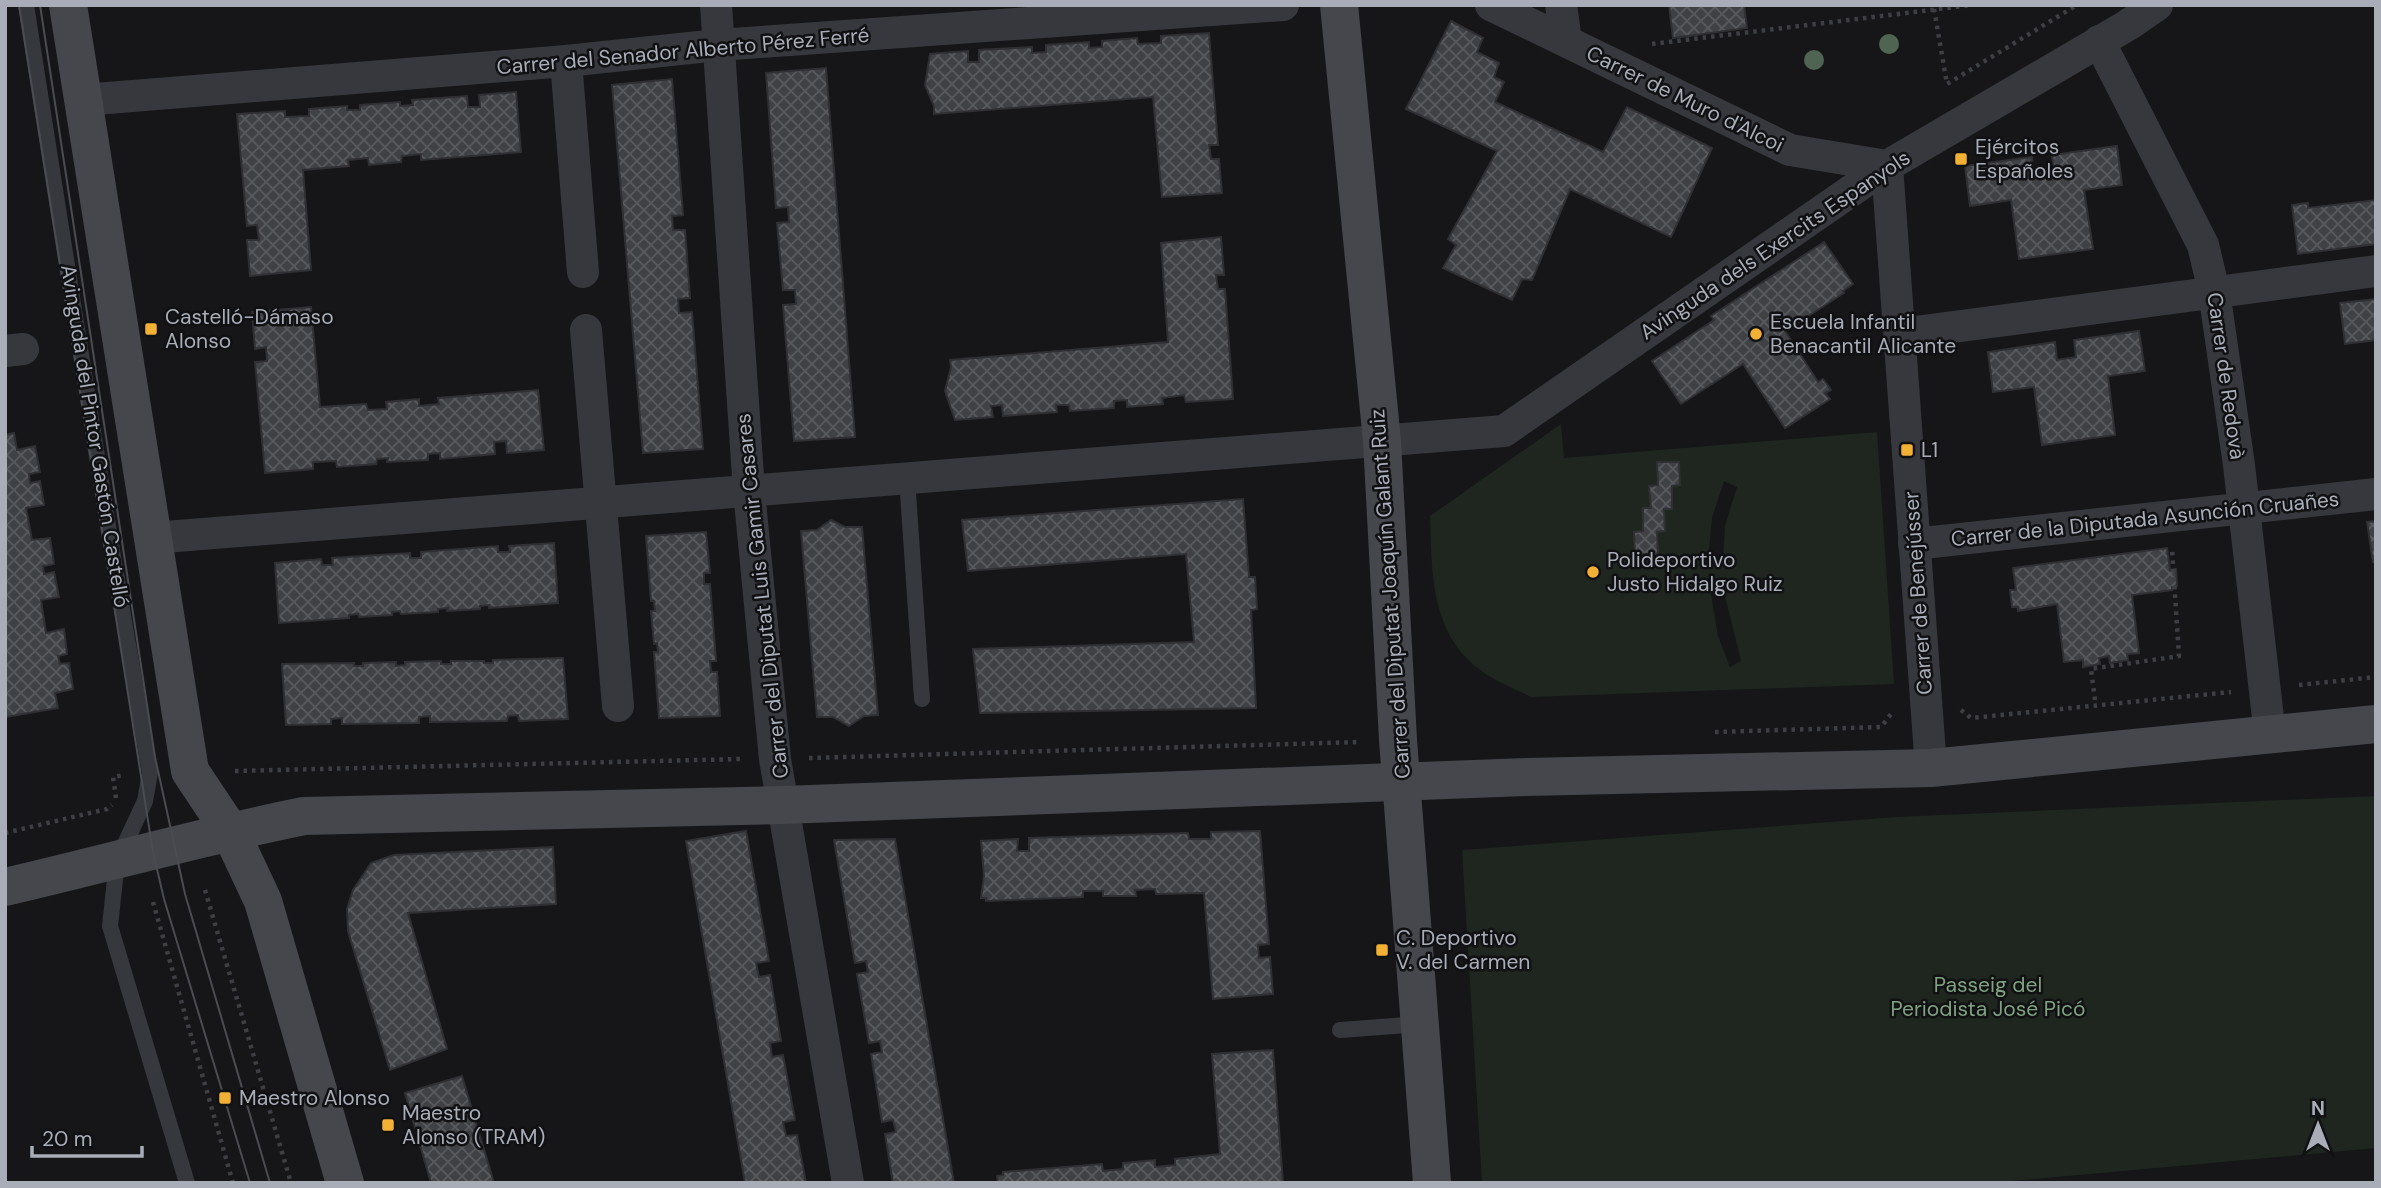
<svg xmlns="http://www.w3.org/2000/svg" width="2381" height="1188" font-family="'DM Sans',sans-serif">
	<defs>
		<pattern id="building-cross-hatch" width="8" height="8" patternUnits="userSpaceOnUse" patternTransform="scale(1.75)"><rect width="8" height="8" fill="#404145"/><path d="M0 0l8 8M0 8l8-8" fill="none" stroke="#595a5e"/></pattern>
	</defs>
	<rect width="100%" height="100%" fill="#161618"/>
	<g fill="#1e261f" fill-rule="evenodd">
		<path d="M1561 424 1564 458 1877 432 1894 684 1531 697C1513 688 1494 681 1479 669 1430 632 1432 571 1430 516ZM1678 462 1680 485 1672 486V508L1664 509 1665 531 1657 532 1635 554 1634 532 1643 531V509L1651 508 1649 486 1658 485 1657 463ZM1724 481 1737 487 1725 526 1723 560H1708L1712 518ZM1723 588 1741 661 1730 667 1718 636 1710 589Z"/>
		<path d="M2376 796V1148L1990 1183H1482L1462 850 1897 817Z"/>
	</g>
	<g fill="url(#building-cross-hatch)" stroke="#303034" stroke-width="2">
		<path d="M1669 5H1744L1747 28 1673 38Z"/>
		<path d="M1451 21 1483 38 1477 52 1499 63 1494 77 1504 82 1495 102 1603 152 1627 107 1712 148 1671 237 1570 189 1532 280 1522 279 1512 300 1443 268 1456 245 1448 239 1497 151 1406 109Z"/>
		<path d="M1209 33 1218 145H1209L1211 159H1219L1222 193 1162 197 1153 97 934 114V106L925 85 930 54 968 51V62H979V50L1032 47V53L1046 52V45L1089 42V48L1102 47V41L1137 38 1138 44 1161 43V36Z"/>
		<path d="M826 68 855 437 794 441 783 305 796 304 795 290H783L777 223 789 222 788 207 776 208 766 73Z"/>
		<path d="M672 79 683 215 672 216 673 230H685L690 298 678 299 679 313 692 312 703 449 643 453 612 85Z"/>
		<path d="M516 92 521 152 421 160V154L402 156 401 162 369 165 368 158 348 160 349 166 303 170 311 270 250 276 247 240H259L257 225 247 226 237 114 285 111V117L309 116V109L347 106V110H360V105L400 102V106L413 105 412 100 467 96 468 107H480L479 95Z"/>
		<path d="M2117 146 2122 185 2084 190 2093 249 2019 259 2011 200 1970 206 1965 166 2032 157 2034 174 2054 171 2052 155Z"/>
		<path d="M2376 200V244L2298 254 2292 205 2308 203V208Z"/>
		<path d="M1221 237 1224 275H1216L1218 289H1225L1233 399 1186 402 1184 395 1162 398 1163 404 1127 407V400L1114 401V408L1070 411 1069 405H1056L1057 412 1003 416 1002 405 991 406 993 417 955 420 945 391 951 367 950 360 1168 342 1161 243Z"/>
		<path d="M1824 242 1853 284 1843 291 1844 293 1785 331 1818 382 1823 379 1831 390 1825 393 1830 399 1785 428 1743 364 1681 404 1652 361 1714 320 1711 316Z"/>
		<path d="M2376 299V340L2345 344 2340 303Z"/>
		<path d="M311 307 320 407 366 404 368 410 387 409 386 402 419 399V406L439 404 438 398 538 390 544 450 507 453 506 441 494 442 495 454 440 459V453L428 454V460L387 462 388 458 377 459 376 464 337 467 336 461 313 462V469L265 473 255 362 267 361 266 347 255 349 252 312Z"/>
		<path d="M2139 331 2145 371 2108 376 2115 435 2042 445 2034 387 1993 392 1988 352 2055 342 2057 360 2076 357 2074 340Z"/>
		<path d="M14 433 17 450 35 446 40 472 29 474 30 483 40 481 44 505 26 508 32 540 50 538 54 564 43 566 44 574 54 572 59 597 41 600 46 633 64 629 67 654 58 656 60 664 69 663 73 689 55 693 58 708 6 717 5 720V435Z"/>
		<path d="M1657 462H1679L1680 485 1672 486V509H1664L1665 531 1657 532 1658 554H1635L1634 532 1643 531V508H1651L1649 486 1658 485Z"/>
		<path d="M1243 499 1249 577H1255L1257 609 1251 610 1256 708 980 713 973 649 1194 642 1186 554 968 571 962 520Z"/>
		<path d="M831 520 845 527H862L878 715 864 716 849 726 833 717H817L801 531 817 530Z"/>
		<path d="M2376 521V562H2373L2367 522Z"/>
		<path d="M706 532 710 573H704V584H710L716 661H710L711 672H717L720 716 659 718 654 652H658L657 643 654 644 651 611H655L654 601H651L646 536Z"/>
		<path d="M554 543 558 603 489 608V605L480 606V609L447 611 448 608 438 609V612L401 614 400 611 392 612V615L359 617 358 614 349 615V618L279 623 275 563 321 559 322 565H333L332 558 410 553V558H421V552L498 546V552H510L509 546Z"/>
		<path d="M2167 548 2170 570 2176 569 2177 586 2172 587V590L2132 595 2139 653 2127 654 2128 660 2110 663 2109 656 2099 658 2100 664 2083 667V660L2064 662 2057 604 2018 611V607H2012L2010 590H2016L2013 568Z"/>
		<path d="M563 658 568 719 519 721 518 715 508 716 507 721 430 722V716L419 717V723L342 724V718L331 719V724L286 725 282 664 354 663V666H363V663L396 662V666L405 665V662L441 661V664H451V661H484V663H493V660Z"/>
		<path d="M746 831 769 961 756 963 759 977 770 975 781 1041 770 1043 772 1057 783 1055 795 1120 783 1122 786 1136 797 1135 806 1183H745L686 841Z"/>
		<path d="M1260 831 1269 944 1258 945 1259 958 1270 957 1273 994 1213 999 1204 893 1156 894 1155 889 1135 890 1136 896H1103V891H1083V897L986 901V898H981L984 876 981 841 1018 839 1017 851H1029V838L1188 833 1189 839H1211V832Z"/>
		<path d="M895 839 954 1183H893L885 1134 896 1132 893 1120 882 1122 871 1054 882 1052 880 1041 869 1043 857 974 868 972 866 961 855 963 834 840Z"/>
		<path d="M553 847 556 904 408 913 447 1049 390 1070 348 931 347 909 353 890 371 863 394 855Z"/>
		<path d="M1273 1050 1283 1183H998L997 1176 1003 1175V1172L1102 1164 1103 1171 1123 1169V1163L1155 1160V1167L1175 1165V1159L1220 1154 1212 1054Z"/>
		<path d="M462 1076 494 1183H431L405 1093Z"/>
	</g>
	<g fill="none" stroke-linecap="round" stroke-linejoin="round">
		<g stroke="#3d3f44" stroke-width="4.5" stroke-dasharray="3.5 5" stroke-linecap="butt">
			<path d="M1934 9 1947 84 2077 5"/>
			<path d="M1652 44 1972 5"/>
			<path d="M2299 685 2376 677"/>
			<path d="M2095 700 2091 669 2179 656 2172 549"/>
			<path d="M1961 710 1971 718 2231 692"/>
			<path d="M1715 732 1881 727 1892 713"/>
			<path d="M809 758 1360 742"/>
			<path d="M235 771 741 759"/>
			<path d="M116 798 113 777 125 775"/>
			<path d="M5 833 107 809 112 805"/>
			<path d="M205 890 291 1183"/>
			<path d="M153 902 233 1183"/>
		</g>
		<g stroke="#37383d" stroke-width="16">
			<path d="M26 5 110 539 150 773 145 801 117 861 110 926 187 1183"/>
			<path d="M907 478 922 699"/>
			<path d="M1340 1030 1421 1024"/>
		</g>
		<g stroke="#37383d" stroke-width="32">
			<path d="M716 5 749 491 775 759 848 1183"/>
			<path d="M1491 5 1790 150 1887 166 1931 768"/>
			<path d="M1561 5 1566 41"/>
			<path d="M2099 41 2203 245 2214 291 2239 465 2270 735"/>
			<path d="M566 61 583 272"/>
			<path d="M83 100 566 61 718 45 1283 5"/>
			<path d="M586 330 618 706"/>
			<path d="M1900 334 2376 271"/>
			<path d="M5 351 23 349"/>
			<path d="M152 538 1504 431 1887 166 2128 25 2157 5"/>
			<path d="M1914 544 2376 494"/>
		</g>
		<g stroke="#45474d" stroke-width="38">
			<path d="M68 5 190 771 230 831 263 901 345 1183"/>
			<path d="M1339 5 1382 441 1398 740 1432 1183"/>
			<path d="M5 887C105 864 203 836 304 816L783 805 1527 777 1931 768 2376 724"/>
		</g>
		<g stroke="#4a4c52" stroke-width="2">
			<path d="M19 5 153 852 164 899 250 1183"/>
			<path d="M40 5 155 757 185 894 270 1183"/>
		</g>
	</g>
	<g fill="#506452">
		<circle cx="1889" cy="44" r="10"/>
		<circle cx="1814" cy="60" r="10"/>
	</g>
	<g fill="#f2b134" stroke="#111113" stroke-width="2.5">
		<rect x="1954" y="152" width="14" height="14" rx="3.5"/>
		<rect x="144" y="322" width="14" height="14" rx="3.5"/>
		<circle cx="1756" cy="334" r="7"/>
		<rect x="1900" y="443" width="14" height="14" rx="3.5"/>
		<circle cx="1593" cy="572" r="7"/>
		<rect x="1375" y="943" width="14" height="14" rx="3.5"/>
		<rect x="218" y="1091" width="14" height="14" rx="3.5"/>
		<rect x="381" y="1118" width="14" height="14" rx="3.5"/>
	</g>
	<g text-anchor="middle" dominant-baseline="central" stroke-width="5" stroke-linejoin="round" paint-order="stroke">
		<g font-size="21" fill="#a8adb8" stroke="#111113">
			<text transform="translate(683 51) rotate(-5)">Carrer del Senador Alberto Pérez Ferré</text>
			<text transform="translate(1685 99) rotate(26)">Carrer de Muro d'Alcoi</text>
			<text transform="translate(1775 245) rotate(-34)">Avinguda dels Exercits Espanyols</text>
			<text transform="translate(2226 376) rotate(82)">Carrer de Redovà</text>
			<text transform="translate(95 436) rotate(81)">Avinguda del Pintor Gastón Castelló</text>
			<text transform="translate(2145 519) rotate(-6)">Carrer de la Diputada Asunción Cruañes</text>
			<text transform="translate(1918 593) rotate(-94)">Carrer de Benejússer</text>
			<text transform="translate(1390 594) rotate(-94)">Carrer del Diputat Joaquín Galant Ruiz</text>
			<text transform="translate(762 596) rotate(-96)">Carrer del Diputat Luis Gamir Casares</text>
		</g>
		<g font-size="21" fill="#a8adb8" stroke="#111113" text-anchor="start">
			<text x="1975" y="147">Ejércitos<tspan x="1975" dy="24">Españoles</tspan></text>
			<text x="165" y="317">Castelló-Dámaso<tspan x="165" dy="24">Alonso</tspan></text>
			<text x="1770" y="322">Escuela Infantil<tspan x="1770" dy="24">Benacantil Alicante</tspan></text>
			<text x="1921" y="450">L1</text>
			<text x="1607" y="560">Polideportivo<tspan x="1607" dy="24">Justo Hidalgo Ruiz</tspan></text>
			<text x="1396" y="938">C. Deportivo<tspan x="1396" dy="24">V. del Carmen</tspan></text>
			<text x="239" y="1098">Maestro Alonso</text>
			<text x="402" y="1113">Maestro<tspan x="402" dy="24">Alonso (TRAM)</tspan></text>
		</g>
		<g font-size="21" fill="#7fa381" stroke="#111113">
			<text x="1988" y="985">Passeig del<tspan x="1988" dy="24">Periodista José Picó</tspan></text>
		</g>
	</g>
	<rect width="2381" height="1188" fill="none" stroke="#a8adb8" stroke-width="14"/>
	<g transform="translate(2318 1125)" stroke="#111113" stroke-width="5" paint-order="stroke">
	<path d="M0-5L12 26L0 18L-12 26Z" fill="#a8adb8"/>
	<text y="-10" font-size="19" font-weight="bold" text-anchor="middle" fill="#a8adb8">N</text>
	</g>
	<path d="M32 1146v10h110v-10" fill="none" stroke="#a8adb8" stroke-width="3.5"/>
	<text x="42" y="1146" font-size="21" fill="#a8adb8" stroke="#111113" stroke-width="5" paint-order="stroke">20 m</text>
</svg>
